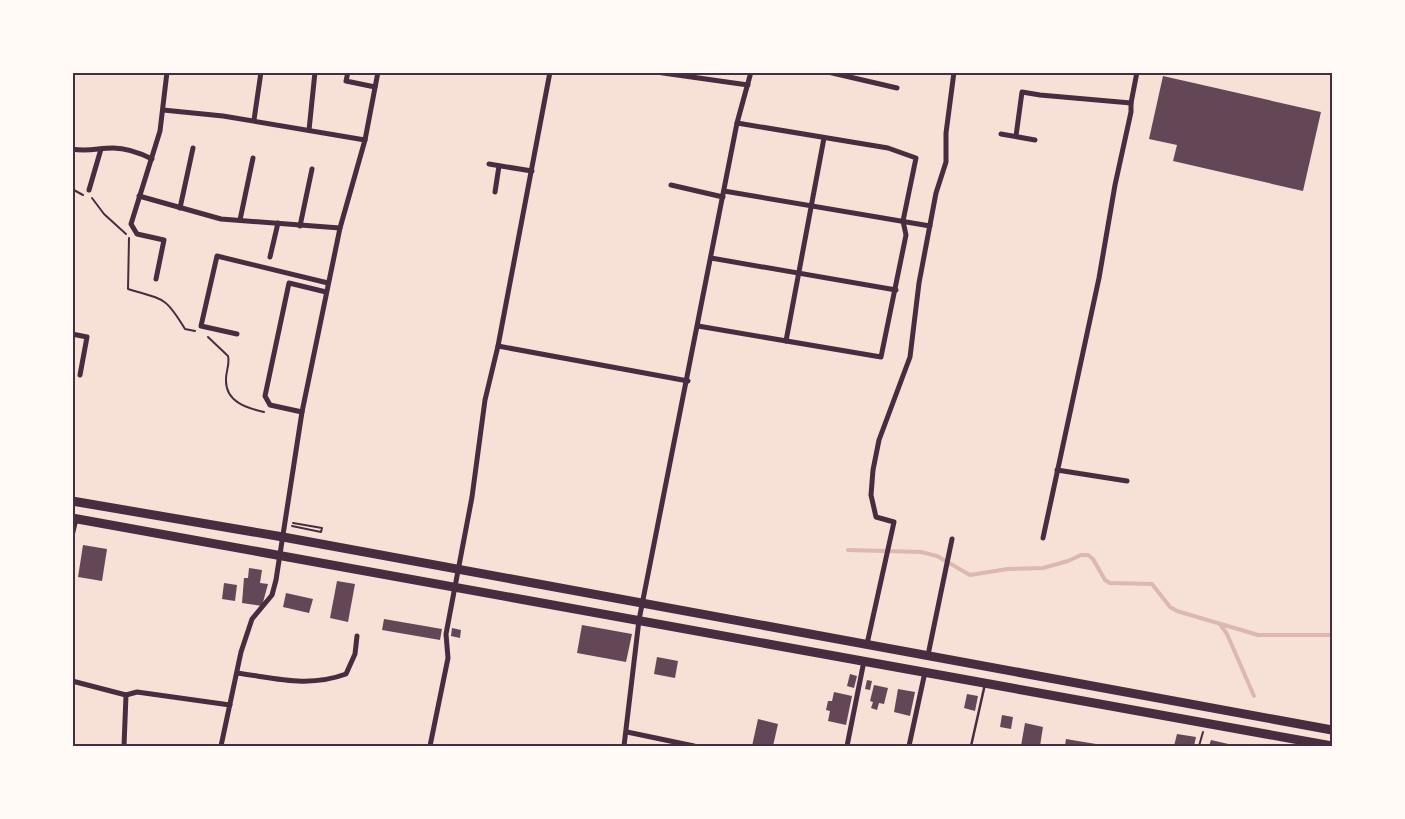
<svg xmlns="http://www.w3.org/2000/svg" width="1405" height="819" font-family="'Nunito Sans',sans-serif">
	<rect width="100%" height="100%" fill="#f7e1d7"/>
	<g fill="none" stroke-linecap="round" stroke-linejoin="round">
		<g stroke="#dcb8b0" stroke-width="4">
			<path d="M848 550 921 552 937 556 970 575 1008 569 1043 568 1068 561 1081 555H1088L1093 559 1105 580 1110 583 1152 584 1170 607 1177 611 1258 635H1332"/>
			<path d="M1220 624 1227 634 1254 696"/>
		</g>
	</g>
	<g fill="#644757">
		<path d="M1163 76 1321 112 1303 191 1173 161 1177 145 1149 139Z"/>
		<path d="M83 545 107 549 102 581 78 577Z"/>
		<path d="M249 568 262 570 260 583 268 584 262 606 242 603 244 578H248Z"/>
		<path d="M337 581 355 584 348 622 330 618Z"/>
		<path d="M224 583 237 585 235 601 222 599Z"/>
		<path d="M286 593 313 599 309 613 283 607Z"/>
		<path d="M384 619 442 629 440 640 382 630Z"/>
		<path d="M582 625 632 634 626 662 577 653Z"/>
		<path d="M452 628 461 630 460 638 451 636Z"/>
		<path d="M657 657 678 661 675 678 654 674Z"/>
		<path d="M850 674 857 676 854 688 847 686Z"/>
		<path d="M867 680 872 681 870 690 865 689Z"/>
		<path d="M874 685 888 688 884 704 879 703 877 710 871 708 873 702 870 701Z"/>
		<path d="M898 689 915 692 910 716 894 712Z"/>
		<path d="M834 692 852 696 846 725 828 721 830 711 826 710 828 701H832Z"/>
		<path d="M967 694 978 696 975 711 964 708Z"/>
		<path d="M1002 715 1013 717 1011 729 1000 727Z"/>
		<path d="M758 719 778 724 773 746H752Z"/>
		<path d="M1025 723 1043 727 1040 746H1021Z"/>
		<path d="M1177 734 1196 737 1194 746H1174Z"/>
		<path d="M1066 739 1096 744V746H1065Z"/>
		<path d="M1211 740 1237 746H1209Z"/>
	</g>
	<g fill="none" stroke-linecap="round" stroke-linejoin="round">
		<g stroke="#4a2c40" stroke-width="2">
			<path d="M72 189 83 195"/>
			<path d="M92 198 104 214 126 234"/>
			<path d="M129 238 128 289C164 300 165 296 185 329L195 331"/>
			<path d="M208 337 228 356C230 364 226 371 226 379 225 402 247 408 264 412"/>
			<path d="M292 526 321 532 322 528 293 523"/>
			<path d="M1199 746 1203 732"/>
		</g>
		<path stroke="#4a2c40" stroke-width="2.5" d="M971 746 985 684"/>
		<g stroke="#4a2c40" stroke-width="5">
			<path d="M348 72 346 81 375 87"/>
			<path d="M656 72 748 85"/>
			<path d="M828 72 897 88"/>
			<path d="M163 110 223 116 365 140"/>
			<path d="M254 120 261 72"/>
			<path d="M309 130 315 72"/>
			<path d="M1001 134 1035 140"/>
			<path d="M1016 136 1022 92 1040 95 1131 103 1137 72"/>
			<path d="M72 149C87 152 99 148 113 148 126 148 140 153 152 159"/>
			<path d="M489 164 532 171"/>
			<path d="M671 185 723 197"/>
			<path d="M89 190 101 149"/>
			<path d="M724 191 930 226"/>
			<path d="M495 192 499 166"/>
			<path d="M139 196 221 219 340 228"/>
			<path d="M180 208 193 148"/>
			<path d="M240 220 253 158"/>
			<path d="M300 226 312 169"/>
			<path d="M270 257 278 223"/>
			<path d="M711 258 896 290"/>
			<path d="M156 279 164 240 137 234 131 224 160 131 167 72"/>
			<path d="M698 326 881 357 906 235 903 221 916 158 888 148 737 123"/>
			<path d="M72 334 87 337 80 375"/>
			<path d="M237 334 201 326 217 256 328 283"/>
			<path d="M786 341 824 138"/>
			<path d="M498 346 688 381"/>
			<path d="M302 412 270 405 265 396 289 283 326 292"/>
			<path d="M1057 470 1127 481"/>
			<path d="M72 536 76 519"/>
			<path d="M1043 538 1099 278 1115 185 1131 112V103"/>
			<path d="M867 644 894 522 876 517 871 495 873 470 879 440 910 357 919 283 936 193 946 162V133L954 72"/>
			<path d="M928 655 952 539"/>
			<path d="M237 673C275 678 308 688 346 674L355 654 357 636"/>
			<path d="M72 681 126 695 124 746"/>
			<path d="M126 695 137 692 230 705"/>
			<path d="M627 732 694 746"/>
			<path d="M221 746 241 652 252 619 272 595 276 580 302 412 340 228 365 140 378 72"/>
			<path d="M430 746 448 658 446 634 472 497 485 400 498 346 550 72"/>
			<path d="M624 746 639 620 737 123 751 72"/>
			<path d="M847 746 864 661"/>
			<path d="M909 746 925 672"/>
		</g>
		<g stroke="#4a2c40" stroke-width="9">
			<path d="M72 501 283 537 1332 730"/>
			<path d="M72 518 1332 746"/>
		</g>
	</g>
	<rect width="1405" height="819" fill="none" stroke="#fffaf5" stroke-width="148"/>
	<rect x="74" y="74" width="1257" height="671" fill="none" stroke="#4a2c40" stroke-width="2"/>
</svg>
